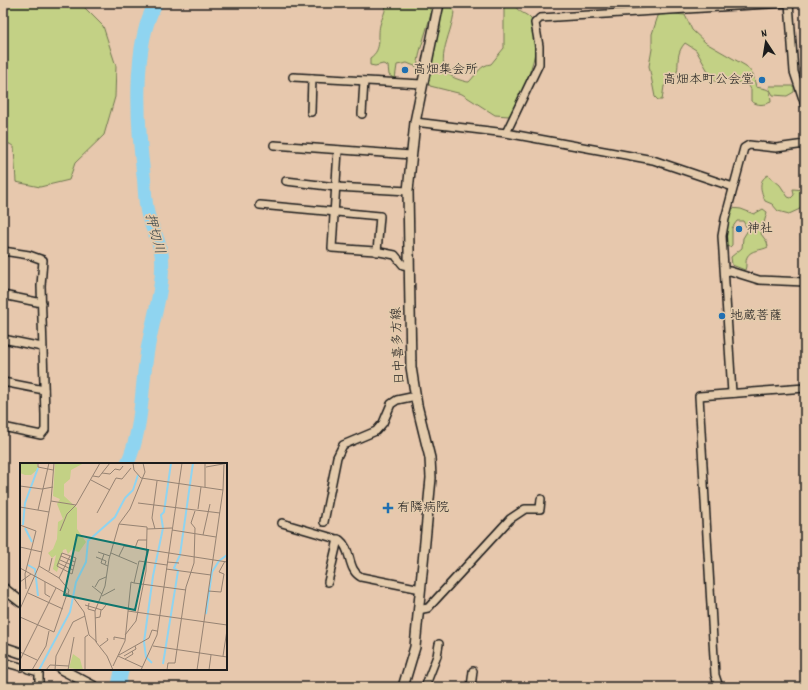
<svg xmlns="http://www.w3.org/2000/svg" width="808" height="690" font-family="Dekko,'Klee One',sans-serif">
	<rect width="100%" height="100%" fill="#e7c8ad"/>
	<filter id="ink" filterUnits="userSpaceOnUse"><feTurbulence type="fractalNoise" baseFrequency=".025" numOctaves="2"/><feDisplacementMap in="SourceGraphic" scale="8" xChannelSelector="R" yChannelSelector="G"/><feConvolveMatrix kernelMatrix="1 2 1 2 8 2 1 2 1" color-interpolation-filters="sRGB"/></filter>
	<g filter="url(#ink)">
		<g fill="#c3d185" stroke="#707650">
			<path d="M3 3H80L103 26 116 66 115 97 104 135 75 163 69 180 40 187 16 182 14 147 10 144H3Z"/>
			<path d="M386 3H429L431 14 420 51 417 67 407 63 397 65 395 79 389 75 388 66 383 64 375 66 370 65V58C383 49 377 37 380 25 382 17 386 12 386 3Z"/>
			<path d="M446 3 451 5 454 11C453 34 427 71 460 80 464 81 466 82 469 82 477 74 480 65 491 64L504 48V3L515 6C519 13 526 13 531 19 547 44 522 94 509 116L495 115 462 94 430 86 426 79 435 40 441 28 439 19Z"/>
			<path d="M663 13 685 15 692 30 706 43 746 66 753 74 756 87 766 89 770 91 771 102C764 105 758 106 751 101V89L747 84 722 79 717 82 713 80 696 50 685 43C670 60 688 72 664 86L662 100H658L655 97 649 66 652 49V34L658 16Z"/>
			<path d="M770 86H794V92L787 96 773 95 769 88Z"/>
			<path d="M768 175 780 185 788 197 791 198 794 195 793 189 805 190V196L800 209 789 214 778 211 772 204 765 201C761 191 757 181 768 175Z"/>
			<path d="M731 208 741 209 754 214 763 209 767 212 761 234 767 242 768 247C761 251 751 249 747 257 745 262 747 266 745 270L732 265 731 257 742 248 743 238 748 230 743 221H737L732 228V245L730 247 725 246 724 238Z"/>
		</g>
		<g fill="none" stroke-linecap="round" stroke-linejoin="round">
			<g stroke="#8fd4f0" stroke-width="14">
				<path d="M127 464C142 432 141 394 146 360 150 326 164 292 162 258 161 242 152 230 148 215 145 204 145 191 144 179 138 132 131 44 156 3"/>
				<path d="M118 687 122 669"/>
			</g>
			<defs>
				<g id="street">
					<path d="M789 3 794 72 805 105"/>
					<path d="M293 77 422 84"/>
					<path d="M311 112 312 78"/>
					<path d="M362 114 364 81"/>
					<path d="M415 122 506 133 653 160 733 187"/>
					<path d="M506 133 539 64V46L535 23 540 18 786 3"/>
					<path d="M274 145 411 155"/>
					<path d="M338 150 332 248 375 251 395 255 403 265 409 266"/>
					<path d="M286 181 336 187 408 191"/>
					<path d="M260 205 380 216 377 252"/>
					<path d="M3 251 29 255 43 260 41 286 45 415V430L41 435 3 427"/>
					<path d="M725 272 730 271 759 280 805 282"/>
					<path d="M3 295 42 303"/>
					<path d="M3 339 42 347"/>
					<path d="M3 382 44 390"/>
					<path d="M732 393 722 236 725 219 744 148 749 145 776 148 805 144"/>
					<path d="M324 522 337 457 343 445 376 431 383 423 391 404 397 400 416 396"/>
					<path d="M282 523 340 540C352 549 347 570 361 577L421 589"/>
					<path d="M328 582 338 539"/>
					<path d="M418 610 428 608 510 519 525 509H540L541 499"/>
					<path d="M3 662 21 667"/>
					<path d="M28 669 39 672V687"/>
					<path d="M425 687 437 656 439 644"/>
					<path d="M471 687 473 671"/>
					<path d="M719 687 715 675 699 396 805 388"/>
				</g>
				<g id="secondary">
					<path d="M3 588 21 602"/>
					<path d="M3 647 21 653"/>
					<path d="M61 669 95 687"/>
					<path d="M403 687 415 647 431 478 430 458 417 405 411 367 408 191 415 122 439 3"/>
				</g>
			</defs>
			<use href="#street" stroke="#1c1c1c" stroke-width="10"/>
			<use href="#secondary" stroke="#1c1c1c" stroke-width="12"/>
			<use href="#street" stroke="#e4cbac" stroke-width="7"/>
			<use href="#secondary" stroke="#e4cbac" stroke-width="9"/>
		</g>
	</g>
	<g fill="#1f6fb2" stroke="#e4cbac" stroke-width="1.5">
		<circle cx="405" cy="70" r="4"/>
		<circle cx="762" cy="80" r="4"/>
		<circle cx="739" cy="229" r="4"/>
		<circle cx="722" cy="316" r="4"/>
		<path d="M386 502h4v4h4v4h-4v4h-4v-4h-4v-4h4z"/>
	</g>
	<g text-anchor="middle" dominant-baseline="central" stroke-width="3.5" stroke-linejoin="round" paint-order="stroke">
		<g font-size="13" fill="#1c1c1c" stroke="#e4cbac" text-anchor="start">
			<text x="413" y="70">高畑集会所</text>
			<text x="754" y="80" text-anchor="end">高畑本町公会堂</text>
			<text x="747" y="229">神社</text>
			<text x="730" y="316">地蔵菩薩</text>
			<text x="397" y="508">有隣病院</text>
		</g>
		<g font-size="13" fill="#1c1c1c" stroke="#e4cbac">
			<text transform="translate(399 346) rotate(-93)">日中喜多方線</text>
		</g>
		<g font-size="14" font-style="italic" fill="#334146" stroke="#e4cbac">
			<text transform="translate(154 234) rotate(75)">押切川</text>
		</g>
	</g>
	<g transform="translate(20 463)">
		<rect width="207" height="207" fill="#e7c8ad"/>
		<path d="M0 0H17L18 6 11 12H5L0 10ZM35 0H64L51 7 50 16 44 21V33L57 45V66L66 79 59 89 55 88 54 84 48 91 46 86 43 87 37 109 33 106 36 92 32 95 28 90 33 86 37 76 38 59 43 56 37 41 40 36 33 33ZM53 191 60 196 63 207 49 205Z" fill="#c3d185"/>
		<path fill="none" stroke="#8fd4f0" stroke-width="2" d="M3 62 5 40 18 5M5 65 12 79M8 102 15 106 18 133M186 151 192 109 199 98 207 92M132 200 126 194 124 179 133 113 143 65 141 52 144 49 151 0M143 201 158 108 154 105 160 92 173 0M19 207 50 149 56 119 66 99 68 78 95 54 105 35 113 27 118 12"/>
		<path fill="none" stroke="#968373" stroke-width="1" d="M18 0V4L33 7M113 0 114 7 121 15 203 27 177 207M185 0V24M186 4 203 1M82 10 90 0M73 13 79 14 82 10 90 11 95 6 100 7 103 3M71 17 90 27M0 23 22 26 33 24M203 27 204 0M31 38 34 0M118 40 200 50M0 44 29 49M178 46 181 24M18 47 29 0M77 50 96 15 102 16 111 5M99 61 127 64V66L152 65M0 62 16 68 5 111 6 126M135 66 132 55 137 18M152 67 196 74M40 68 47 51 56 42M183 72 190 41M0 84 22 89M115 85 118 77H127M78 89 90 93M42 90 56 95 52 111 37 103ZM91 90 117 101M84 91 81 100 88 103M41 93 55 99M99 93 104 83 207 99M76 94 86 98 85 101M40 97 54 103M147 99 159 100M38 100 53 107M19 103 39 115M0 105 53 134 64 149 69 172 77 179M146 106 191 112M29 108 32 95M0 119 11 111M25 119V131L30 134M114 120 166 127M72 123 82 131M75 124 79 117 86 114M188 128 201 129 204 111 199 109 205 98M8 130 43 146M48 131 49 127 39 115 50 93M82 133 95 126M69 140 68 146 75 148M65 142 82 147 86 142M0 146 19 103 31 38 56 42 80 0M108 148 207 162M0 154 34 169 47 131M75 155 80 154 81 147M105 172 116 158 126 108 127 66M94 177V174L105 176M80 183 88 177 87 175M133 183 207 194M0 189 17 197M99 192 129 175 132 167 137 168M98 193 122 204M104 193 116 186 115 183M203 193 207 167M105 196 113 191 112 188M0 197 36 125M93 203 105 178 111 119 114 120 119 98 147 102M12 207 26 183 29 168M26 207 30 202 49 203M35 207 36 193 53 159 65 153M48 207 54 174M65 207V174L68 172M93 207 87 193 76 179 75 148 85 123 89 96 99 61 110 46 125 9 123 0M121 207 137 172 162 0M147 207 148 200H155L166 124 174 100 175 65 171 60 175 48M189 207 191 192"/>
		<path fill="#0f766e" fill-opacity="0.15" stroke="#0f766e" stroke-width="2" d="M57 72 128 87 115 147 44 132Z"/>
		<rect width="207" height="207" fill="none" stroke="#1c1c1c" stroke-width="2"/>
	</g>
	<rect width="808" height="690" fill="none" stroke="#e4cbac" stroke-width="16"/>
	<rect x="8" y="8" width="792" height="674" fill="none" stroke="#1c1c1c" stroke-width="1.5" filter="url(#ink)"/>
	<g transform="translate(766 42) rotate(348)" stroke="#e4cbac" stroke-width="3" paint-order="stroke">
	<path d="M0-3L7 15L0 10L-7 15Z" fill="#1c1c1c"/>
	<text y="-6" font-size="11" font-weight="bold" text-anchor="middle" fill="#1c1c1c">N</text>
	</g>
</svg>
